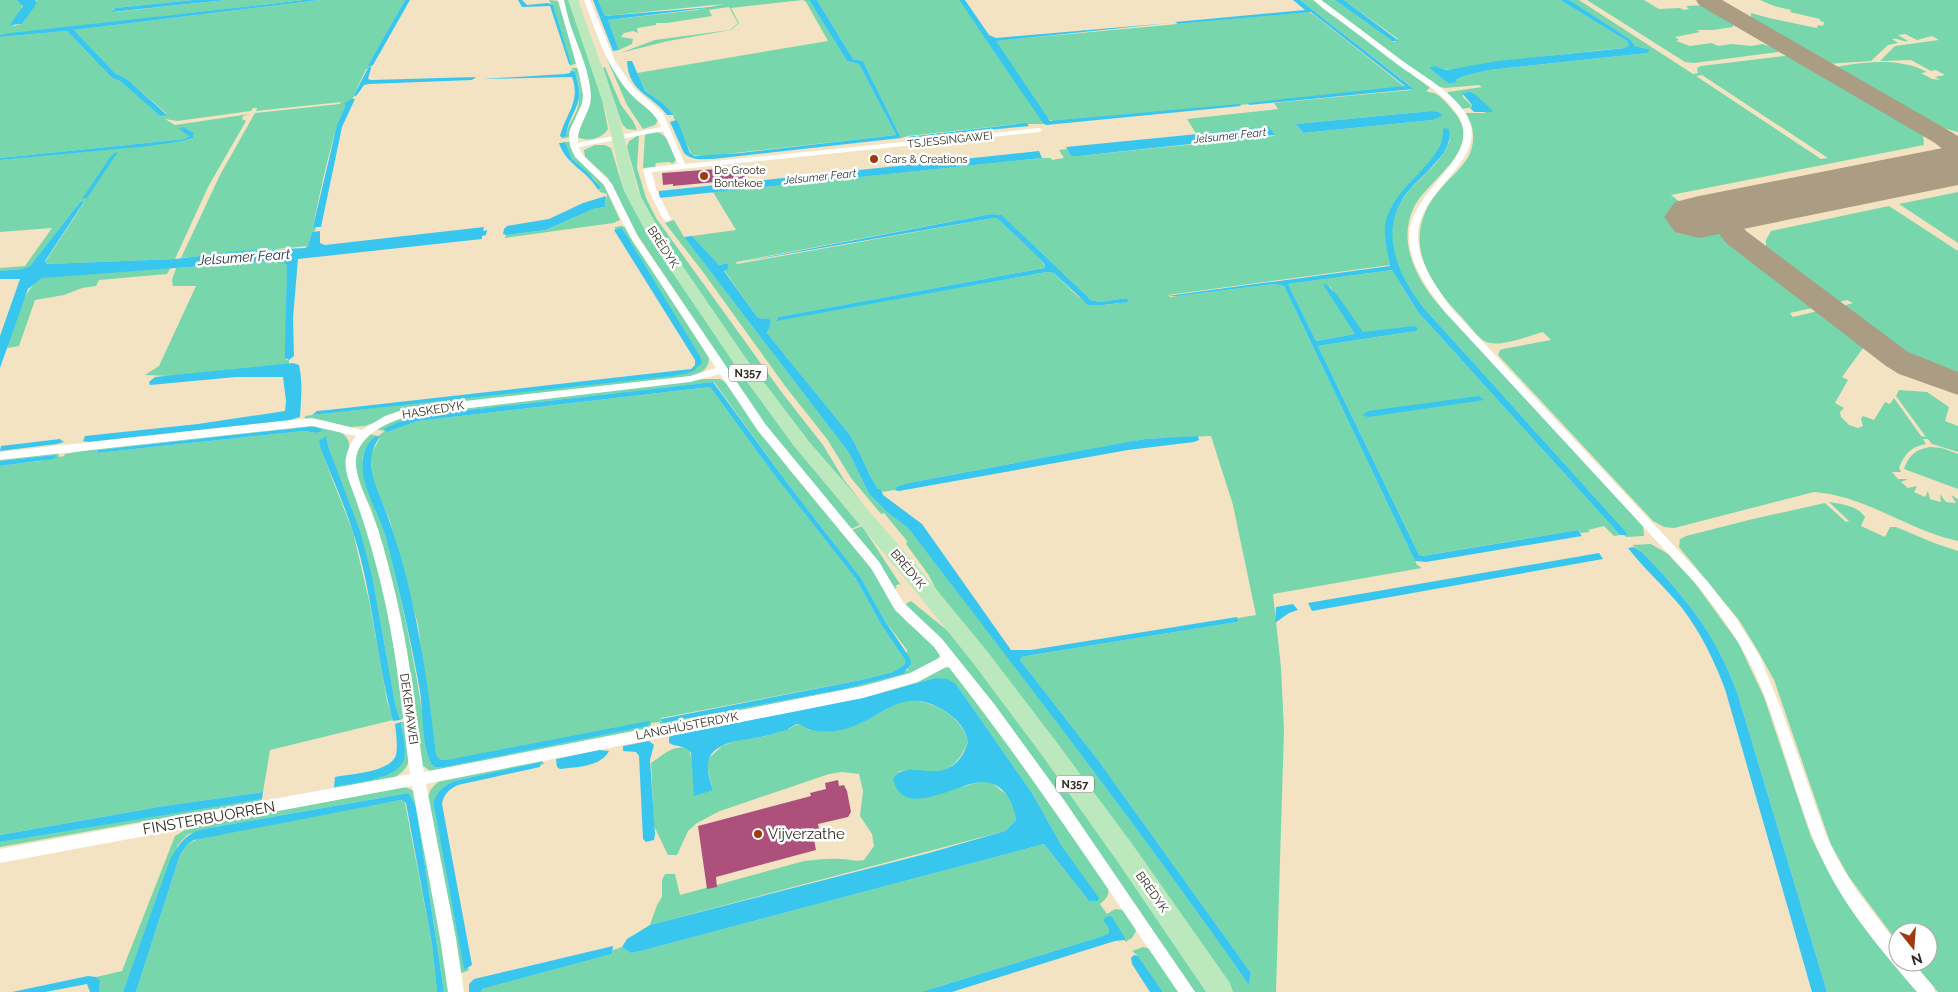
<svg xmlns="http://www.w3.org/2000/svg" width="1958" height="992" font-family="Raleway,sans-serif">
	<rect width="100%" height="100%" fill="#f3e3c2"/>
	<g fill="#77d6ab" fill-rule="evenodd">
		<path d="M0 0H17L23 4 13 26 22 24 37 1 35 0H193L115 8 113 10 115 12 226 0H304L0 35Z"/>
		<path d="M320 0H405L368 65H372L371 68 366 69 353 97V99C336 105 318 206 313 227H316L315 231 312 232 308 246 181 258 220 175 255 113 340 104 341 102 256 111 257 108H253L251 111 177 121 165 119 175 125 250 114 243 116 242 119 246 121 208 187 175 259 47 264 45 262 84 203 80 202 30 266 22 269 0 271V268L25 266 52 228 0 232V160L183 141 193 138 194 133 184 127 189 136 185 139 0 158V37L67 31 112 78 120 81 160 116 167 114 127 79 115 73 74 30Z"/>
		<path d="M549 0 558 1 577 63 570 66 554 9Z"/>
		<path d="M564 0H569L602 99 608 129C602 139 587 142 577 137L589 105Z"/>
		<path d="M598 0H809L847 61 859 64 896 135 707 156 692 155 673 116 674 115 663 103 645 91 637 73 828 41 806 2 803 0 731 8 739 23 731 30 668 41 620 53 655 40 730 30 738 23 729 7 709 10 712 16 667 23H656V25L637 28 638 33 633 31 624 33 621 37 633 39 632 44 619 50 608 20 697 10 724 4 605 16Z"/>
		<path d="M817 0H959L1045 124H1017L908 136 901 138 863 61 853 59Z"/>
		<path d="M1300 0H1313L1430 88 1426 91C1429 93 1433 92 1436 94 1443 98 1450 107 1455 113 1485 150 1426 180 1413 209 1398 243 1416 278 1438 304L1643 526 1644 536 1626 537 1624 535 1627 533 1423 307C1397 274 1376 228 1409 191 1423 175 1443 161 1450 140L1444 136 1437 152 1388 217 1385 238 1390 265 1168 295 1170 297 1275 284 1284 286 1417 565 1422 568 1273 594 1281 668 1284 730 1276 992H1233L938 593 928 574 906 544 907 541 884 513 881 514 851 478 827 439 785 386 703 272 665 223 674 220 684 237 849 453 869 494 888 513 908 528C1024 678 1140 829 1249 985L1251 973 1098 760 1020 660 1022 657 1032 655 1237 622 1239 621 1238 618 1256 615 1233 505 1211 436 1145 439 908 483 898 486 894 490 883 492 881 489H878C867 472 861 453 850 435L767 333 771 324 768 319 758 318 724 270 729 268 728 263 719 265 692 236 736 230 713 192 1042 158H1051L1052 160 1064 158 1059 150 1067 149 1071 156H1079L1275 136 1269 127 1197 135 1187 119 1278 109 1274 103 1411 90 1412 87ZM1431 111 1443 116 1433 120 1303 133 1296 124ZM991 214 1002 215 1091 300 1100 302 1127 298 1129 301C1084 311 1084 302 1054 273L1047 272 776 320 778 317 1044 268 1045 266 1042 261 998 219 994 218 737 264 736 262Z"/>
		<path d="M1321 0H1335L1392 41 1395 42 1398 39 1344 0H1560L1627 41 1629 45 1625 48C1568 53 1511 60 1455 69 1445 71 1437 65 1429 68L1449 84 1457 82 1455 81 1464 76 1489 70 1647 53 1649 51 1633 46 1631 40 1569 0H1579L1693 74 1698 73 1697 68 1701 66 1793 55 1909 123 1923 134 1924 145 1671 195 1817 307 1790 313 1793 317 1822 310 1866 344 1842 377 1848 380 1835 403 1844 408 1840 412 1841 417 1849 425 1858 428 1863 426 1861 419 1863 416 1874 420 1885 402 1890 404 1894 398 1921 436 1926 437 1896 396 1899 390 1927 392 1949 407 1945 421 1958 426V452L1932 444 1928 439H1923L1926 444C1911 447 1905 453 1899 468L1901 472H1892L1898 479H1908L1901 482 1908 488 1917 486 1914 492 1925 497 1928 491 1930 499 1941 502 1940 494 1946 502 1956 503 1951 495 1958 499V541C1907 530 1867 496 1814 492L1674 528 1664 527 1653 521 1498 355 1500 350 1503 349 1551 340 1543 332C1527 336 1495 351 1481 339 1472 330 1464 319 1455 310 1419 271 1403 229 1443 186 1453 175 1469 162 1472 147 1475 134 1472 124 1466 113H1485C1480 102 1477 91 1463 93V97L1473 107 1462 109 1447 94 1448 92 1482 87 1479 85 1445 88 1436 86ZM1702 75 1828 158 1821 159 1696 76Z"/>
		<path d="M1587 0H1644L1659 9 1680 8 1684 10 1689 9 1686 6 1708 5 1734 20 1733 27 1713 30H1697L1700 32 1675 37 1679 40 1676 41 1690 46 1712 43 1718 46 1731 44 1752 46 1762 44 1786 51 1694 63 1685 62Z"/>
		<path d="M1760 0H1958V132C1917 123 1871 90 1834 69L1835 67C1864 62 1900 57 1927 72L1921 73 1932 79 1940 80 1935 77 1945 75 1936 70 1931 71 1911 60 1880 61 1895 46 1939 40 1932 36 1917 40 1905 34 1898 35 1908 41C1902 42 1898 38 1892 39L1898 43 1888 45 1871 61 1826 64 1751 19V13L1769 18 1817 28 1818 25 1823 26 1824 22 1820 21V19L1790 12 1791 10 1774 6Z"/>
		<path d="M1308 12 1313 14 1405 87 1241 105 1055 122 1048 119 995 41Z"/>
		<path d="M607 59 629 92 652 110 658 120 655 125 643 129 627 105Z"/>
		<path d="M605 67 621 105 633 121 637 130 627 129 622 124 603 68Z"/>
		<path d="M571 68H578L584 99 570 129 569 137 562 139 566 136C567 126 573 119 577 110 581 99 581 75 571 68Z"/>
		<path d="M656 132C669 134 671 149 676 160L672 164 670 162 656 163 655 167 643 168 645 134Z"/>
		<path d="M639 135 637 168 646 198 656 218 783 394 823 445 844 480 864 505 810 443 746 359 664 239 641 197 627 147 629 141Z"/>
		<path d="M562 142H570L571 146 603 183 620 220 613 223 505 238 506 235 546 230 593 209 605 207 607 194 600 192 599 190 601 189 594 179 572 159Z"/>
		<path d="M595 145H605L611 148 623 188 652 241 748 383 797 449 860 525 851 529 766 426 638 236 608 178 585 157 584 150Z"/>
		<path d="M1958 192V243L1899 204Z"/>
		<path d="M1889 206 1958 251V376L1918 362 1898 352 1839 307 1853 303 1847 300 1834 303 1775 259 1766 248V240L1771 231Z"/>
		<path d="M621 226 625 227 709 358C709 371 698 374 688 377L413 408 365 426 350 427 321 420H305V416L312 415 692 372 700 356 637 256 623 229 615 230V227Z"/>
		<path d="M282 260 287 264 286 360H289V364L169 376 145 375 159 366 196 286H173L172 280 176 268Z"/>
		<path d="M171 267 167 274 99 280 96 286 82 288 64 295 35 300 19 346 7 348C14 328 23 282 47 276Z"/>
		<path d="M1392 270 1418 312 1620 535 1614 536 1604 526 1588 530 1590 532 1581 533 1578 530 1421 556 1419 555 1318 346 1409 332H1362L1328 284 1355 334 1316 341 1288 284Z"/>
		<path d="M703 379H720L725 382 788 468 875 573 891 603 906 621 931 641 940 655 939 658 907 677 661 727 660 722 651 723V729L430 771 422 765 398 611 384 550 371 509 356 475 354 458 358 448 370 434 378 436 385 431 376 429 410 414ZM714 382 788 484 861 578 885 621 907 650 908 670 891 677 841 690 662 723 661 718 861 680 893 672 905 664V660L882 626 856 579 775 476 710 387 418 421 387 432 415 417 426 415ZM375 436 380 438 371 454 372 478 390 521 418 625 436 754 439 759 447 760 431 763 429 758C419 684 405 610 386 538 380 512 363 489 362 462 362 452 368 443 375 436Z"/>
		<path d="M318 425C330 429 352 431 349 449 348 457 345 463 347 472L363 512 383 581 405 718 400 720 395 703 373 580 329 449 326 437 321 450 353 532 370 605 387 701 393 720 270 750 263 792 164 806 0 835V466L40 461 54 455 0 461V458L58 452 59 457 64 456 65 454 123 444ZM307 427 323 431 317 433 304 431 97 453 98 450Z"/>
		<path d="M1930 447 1942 448 1958 454V489L1904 469C1909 455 1915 450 1930 447Z"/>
		<path d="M1829 502C1842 504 1858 506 1865 517L1861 526 1885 537 1890 527H1896L1934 543 1958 551V992H1938L1913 962H1928V932H1898V943L1849 877 1831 845 1774 680 1758 651 1739 620 1679 547 1680 539 1686 536 1753 519 1825 503 1846 522 1849 521Z"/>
		<path d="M862 526 900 584 902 586 899 584 895 586 897 588 894 589 880 563 852 530Z"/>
		<path d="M1651 544 1668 554 1694 582 1738 642 1764 697 1811 837C1838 895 1879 942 1918 992H1827L1737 692C1714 631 1686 598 1642 552L1632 545Z"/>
		<path d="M911 601 954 636 1073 794 1208 992H1195L1122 886 965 669 941 638 904 605Z"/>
		<path d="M944 667 950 668 1012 749 1108 887C1110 895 1106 899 1100 904L1107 914 1115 909 1123 910 1135 927 1136 931 1132 938 1125 942V938L1109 929V933L1100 937 921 992H481L482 989 612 954 613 950 622 947 631 953 641 951 1044 844 1089 901 1063 848 1032 793 956 684 935 678 874 695 795 712Z"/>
		<path d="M908 700C933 701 962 716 968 742 961 758 951 773 932 772 919 772 910 768 897 772L961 787 983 781 992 783 1008 796 1014 807 1016 820 1005 831 650 925 657 905 662 897V880L665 874H675L680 895 804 861C816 860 828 858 840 859 849 859 855 862 864 860L874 846 872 834 860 816 863 791 859 774 842 772 829 774 720 811 697 823 688 831 677 855H668L654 826 651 763C663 755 674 743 689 749L693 765 692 772 713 790 707 766 709 758 722 746 741 739 762 737 789 729 796 725 800 724 809 730 831 731 861 723 892 706Z"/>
		<path d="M405 721 409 760C407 769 401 773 394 778L333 791 334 787 381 777 405 753 401 722Z"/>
		<path d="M541 758 544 764 541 765 540 763 454 781C443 786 438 791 433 802L464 969 468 968 469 970 459 974 427 799 431 789 440 780Z"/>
		<path d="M405 787 414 791 451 992H444L416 807 403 794 203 829 187 835 178 845 123 992H99L100 980 96 977 122 971 175 836 190 827Z"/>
		<path d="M262 799 260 804 184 819 185 814 0 847V842L147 817Z"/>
		<path d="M401 800 405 803 432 944 437 992H136L180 855 187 845 201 837Z"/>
		<path d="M1143 947 1151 949 1180 992H1163L1138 956 1132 951Z"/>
	</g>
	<g fill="#38c6ef">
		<path d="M17 0H35L37 3 22 24 10 25 23 6Z"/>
		<path d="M193 0H226L112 12 115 8Z"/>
		<path d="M304 0H320L74 30 115 73 127 79 167 115 160 116 120 81 112 78 67 31 0 37V35L11 33Z"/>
		<path d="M405 0H410L373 65 369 66 368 65Z"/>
		<path d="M518 0H522L527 5 548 3 553 5 571 64H569L550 6 522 7Z"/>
		<path d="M593 0H598L605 16 724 6 608 20 619 50 613 51Z"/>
		<path d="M809 0H817L853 59 863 61 901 138 713 159C702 159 692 161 684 153L670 122 676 120 678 122 690 153 694 156 740 153 896 135 859 64 847 61Z"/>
		<path d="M959 0H965L989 35 996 38 1170 23 996 41 1050 121 1239 104 1241 106 1046 125 1043 123Z"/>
		<path d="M1293 0H1300L1414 89 1249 105 1248 103 1405 86 1311 12 1178 24 1175 22 1305 10Z"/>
		<path d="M1335 0H1344L1399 41H1392Z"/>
		<path d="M1560 0H1569L1574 3 1631 40 1634 46 1650 50 1647 53 1489 70 1464 76 1456 80 1457 82 1449 84 1429 68 1434 66 1447 70 1498 61 1625 48 1629 45 1627 41Z"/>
		<path d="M627 61H632L645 91 663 103 674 115H667C652 95 628 92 627 61Z"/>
		<path d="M368 68H371L368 79 371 80 476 77 472 80 369 84 364 85 357 95 353 97Z"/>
		<path d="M571 70 575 72C587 107 570 108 566 136L562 138 560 136C566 113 581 102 572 77L482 79 565 74 570 73Z"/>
		<path d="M1470 92 1476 95 1493 111 1492 112H1474L1470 108 1472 107V105L1462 93Z"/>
		<path d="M351 99H355L342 127 321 227H313L337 125 346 105 344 104Z"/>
		<path d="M1431 111 1438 112 1443 116 1433 120 1303 133 1296 124Z"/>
		<path d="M1027 123 1029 126 909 138 907 137Z"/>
		<path d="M184 127 194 133 193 138 183 141 149 146 0 160V158L185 139 189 136 179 129Z"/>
		<path d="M1269 127 1275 135 1079 156H1071L1066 147Z"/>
		<path d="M1445 128 1449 129C1452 147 1441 157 1430 169 1421 178 1411 187 1404 197 1379 234 1399 276 1423 307L1627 533 1626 535H1620L1418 312 1392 270 1288 284 1316 341 1355 334 1324 286 1325 283 1337 295 1363 332 1414 326 1418 328 1416 331 1409 332 1318 346 1419 555 1422 556 1578 530 1582 536 1426 562 1415 561 1284 286 1275 284 1178 296H1167L1390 266C1388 253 1384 240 1385 227 1391 184 1445 164 1443 129Z"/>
		<path d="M559 143H565L572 159 588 173 601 188 598 190C588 171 566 165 559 143Z"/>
		<path d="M1039 151 1042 158 659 198V191Z"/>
		<path d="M118 152 87 198 82 199 111 156 115 153Z"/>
		<path d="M606 196 605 207 593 209 546 230 506 235 503 234 504 229 507 226 549 219 583 203Z"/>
		<path d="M80 202H84L45 261 47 264 175 259 241 251 305 248 308 246 312 232 320 231V243L325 245 484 227 483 231 487 230 486 235 482 236V239L298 259 293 318 294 356 289 360 285 358V347L287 265 282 260 42 278 28 289 0 368V336L20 279H0V271L22 269 30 266Z"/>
		<path d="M991 214 1002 215 1091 300 1100 302 1127 298 1129 302 1103 305H1088L1054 273 1047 272 776 321 778 317 1044 268 1045 265 1042 261 998 219 994 218 735 263Z"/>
		<path d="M622 228 700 356 702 363 692 372 673 376 312 415 317 411 328 410 691 369 695 365V360L614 230Z"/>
		<path d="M692 236 719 265 728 263 729 268 724 271 758 318 769 319C773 323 769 328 767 333L850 435C861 453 867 472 878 489H881L883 495 922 524 1011 650H1031L1237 617 1239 621 1237 622 1032 655 1022 657 1020 660 1098 760 1251 973 1249 985C1140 829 1024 679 908 528L888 513 869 494 849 453 684 237Z"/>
		<path d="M293 363 299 365C303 382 301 399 300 417L290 420 88 442 83 441 85 436 198 424 285 411 286 401 283 377H236L150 385 149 382 155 377Z"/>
		<path d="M713 382 788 484 861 578 885 621 910 658 911 664 903 674 841 690 662 723 661 719 861 680 893 672 905 664V660L882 626 856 579 775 476 710 387 418 421 387 432 384 429 399 422 426 415Z"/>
		<path d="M1479 396 1484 400 1368 417 1363 415 1368 411Z"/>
		<path d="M307 427H316L323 431 317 433 304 431 97 453 98 450Z"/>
		<path d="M326 436 329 449 360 531 373 580 395 703 400 720 393 721C376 659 373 593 353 532 344 504 332 477 321 450L319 441Z"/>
		<path d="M375 436 380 437C366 455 371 475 379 494 413 577 426 666 436 754L439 759 447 760 649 721 650 723 647 726 444 767H435L431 763C422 744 423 713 420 691 411 640 399 589 386 538 378 507 344 464 375 436Z"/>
		<path d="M1198 436 1199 440 1194 442 1128 450 899 491 894 490 898 486 908 483 1122 443 1145 439Z"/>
		<path d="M60 439 64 442 57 444 0 451 1 446Z"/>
		<path d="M54 455 56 456 53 459 0 466V461Z"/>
		<path d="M1634 547 1642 552C1686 598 1714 631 1737 692L1827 992H1812L1725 689C1714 660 1701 633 1682 608 1665 587 1644 569 1628 548Z"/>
		<path d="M1599 553 1603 559 1312 611 1308 603Z"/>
		<path d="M1293 604 1298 610 1289 613 1275 623 1276 607Z"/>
		<path d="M935 678 947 679 956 684 1032 793 1063 848 1099 898 1098 901H1089L1044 844 641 951 631 953 622 947 627 939 650 925 929 853 1005 831 1016 820C1014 803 1004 783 984 782 959 781 903 822 893 779 908 756 940 787 961 757 964 753 966 747 968 742 965 728 958 720 946 712 899 682 884 721 841 730 831 732 821 732 811 730 806 729 802 724 797 724 794 725 790 728 787 730 779 732 770 735 761 737 744 740 710 741 708 764 707 772 711 783 713 790L694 796 691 753C686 745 676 747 669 743V737L674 735 874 695Z"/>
		<path d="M401 722C402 734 408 751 403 762 394 780 352 783 334 787L335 777C351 774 391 772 396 755 398 746 396 733 395 724Z"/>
		<path d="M649 741 654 745 650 760 655 834 654 840 646 842 643 839 639 756 636 752 623 751V746Z"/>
		<path d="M599 750 609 751C601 767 576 767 560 769L557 767 556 759Z"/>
		<path d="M541 762 540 767 458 785C448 790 444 794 442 804L472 965 464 970 433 802C438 791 443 786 454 781Z"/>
		<path d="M263 792 262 799 0 842V835L164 806Z"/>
		<path d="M403 794H409L416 807 444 992H437L432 944 406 803 401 800 194 840 187 845 180 855 136 992H123L170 860C179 844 185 834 203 829Z"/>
		<path d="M1108 916 1112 917 1125 938V940L1115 941 952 992H921L1100 937 1109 933V928L1103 920Z"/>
		<path d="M613 946 612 954 482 989 481 992H469V984L474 979Z"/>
		<path d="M1134 955 1138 956 1163 992H1150L1132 964 1131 958Z"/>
		<path d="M88 976 96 977 100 980 99 992H90L87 984 45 992H12Z"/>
	</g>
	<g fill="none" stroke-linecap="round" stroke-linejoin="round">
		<g fill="#aa9d84" fill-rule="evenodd">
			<path d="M1696 0H1722L1953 133 1958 136V157L1949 154 1935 143 1699 5Z"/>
			<path d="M1738 201 1748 203 1752 209 1748 215 1738 220 1746 231 1908 352 1958 372V395L1899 374 1886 366 1726 243C1707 217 1701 210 1738 201Z"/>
		</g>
		<path fill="#aa9d84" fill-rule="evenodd" d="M1958 145V185L1699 238 1675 232 1664 217 1675 202 1699 196Z"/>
	</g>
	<g fill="#ad517c">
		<path d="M744 167 746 179 673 186V184L663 185 662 173Z"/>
		<path d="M838 780 839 786 844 785 847 791 851 812 848 817 818 824 820 833 813 835 816 850 716 877 717 887 707 889 698 826 811 796 810 793 826 789 825 783Z"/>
	</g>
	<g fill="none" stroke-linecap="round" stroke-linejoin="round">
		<g fill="#fff" fill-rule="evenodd">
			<path d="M558 0H564C569 32 589 62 591 95 592 112 576 125 578 143L661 127C653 108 639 105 627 90 606 64 596 32 584 0H590L615 61 634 88 663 113 685 164 1039 128 1043 130 1039 132 652 172 656 189 671 219 667 222 663 219 648 189 643 170 647 168 678 164 663 131 579 147 582 154 612 184 638 237 766 425 879 562 903 602 942 639 995 705 1064 800 1195 992H1178C1103 882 1030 771 948 666L918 682 863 698 426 784 456 938 464 992H448L440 938 412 786 0 863V849L410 774C405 739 402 704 397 669 389 612 376 557 357 503 348 476 337 462 356 436L312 426 0 460V452L312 418 362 430 385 416 411 407 690 376 716 368 630 237 604 185 575 157 570 146 569 133 582 104 583 95 579 74ZM720 374 758 431 871 568 895 610 934 647 941 657 910 673 863 686 424 772C418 738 416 703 410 670 403 622 392 575 378 529 372 511 354 477 356 460 358 434 390 421 412 415L690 382Z"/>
			<path d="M1314 0H1321C1347 19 1372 38 1397 57 1419 74 1461 95 1470 123 1483 165 1416 191 1418 239 1419 264 1437 287 1450 307L1707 581 1736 618 1760 657 1782 711 1826 835 1841 865 1857 891 1898 945V962H1912L1933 986 1935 992H1917C1883 952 1847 911 1824 863 1795 802 1783 735 1755 673 1740 642 1720 614 1699 587L1444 311C1429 290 1411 267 1409 240 1406 191 1483 159 1459 117 1447 95 1421 81 1401 67 1383 54 1365 39 1347 26 1336 17 1323 10 1314 0Z"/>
		</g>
		<path fill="#bbe8bd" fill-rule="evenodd" d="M568 0H578L617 109 638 191 663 238 745 357 805 437 927 578 987 651 1055 740 1133 845 1230 983 1233 992H1206L1117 861 1041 754 973 663 913 588 793 445 735 365 649 238 624 191 605 109Z"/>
	</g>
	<g fill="#a03a11" stroke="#fff" stroke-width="2">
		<circle cx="874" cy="159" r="5"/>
		<circle cx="704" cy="176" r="5"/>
		<circle cx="758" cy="834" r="5"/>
	</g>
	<g text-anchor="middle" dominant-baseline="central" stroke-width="5" stroke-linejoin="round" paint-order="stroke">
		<g font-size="11" font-style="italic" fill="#192f37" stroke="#fff">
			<text transform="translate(1230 136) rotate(-6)">Jelsumer Feart</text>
			<text transform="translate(820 177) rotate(-6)">Jelsumer Feart</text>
		</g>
		<g font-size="11" fill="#332d21" stroke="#fff">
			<text transform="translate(950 140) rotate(-6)">TSJESSINGAWEI</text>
		</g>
		<g font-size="11" fill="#332d21" stroke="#fff" text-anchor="start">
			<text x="884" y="159">Cars &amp; Creations</text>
			<text x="714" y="170">De Groote<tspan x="714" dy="13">Bontekoe</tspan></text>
		</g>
		<g fill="#fff" stroke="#706c64" stroke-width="1">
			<rect x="729" y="364.5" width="38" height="17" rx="4"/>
			<rect x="1056" y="775.5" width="38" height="17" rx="4"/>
		</g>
		<g font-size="11" font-weight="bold" fill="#332d21">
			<text x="748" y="373">N357</text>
			<text x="1075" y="784">N357</text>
		</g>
		<g font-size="12" fill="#332d21" stroke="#fff">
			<text transform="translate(663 247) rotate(57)">BRÉDYK</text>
			<text transform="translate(433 410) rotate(-9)">HASKEDYK</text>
			<text transform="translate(908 569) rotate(50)">BRÉDYK</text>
			<text transform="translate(409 709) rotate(82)">DEKEMAWEI</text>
			<text transform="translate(687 726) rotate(-11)">LANGHÚSTERDYK</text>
			<text transform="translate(1152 892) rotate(55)">BRÉDYK</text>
		</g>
		<g font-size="14" font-style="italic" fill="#192f37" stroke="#fff">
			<text transform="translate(244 257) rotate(-4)">Jelsumer Feart</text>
		</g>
		<g font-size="15" fill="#332d21" stroke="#fff">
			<text transform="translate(209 818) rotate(-10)">FINSTERBUORREN</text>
		</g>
		<g font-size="15" fill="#332d21" stroke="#fff" text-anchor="start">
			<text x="768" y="834">Vijverzathe</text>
		</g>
	</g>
	<g transform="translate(1913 947) rotate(163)"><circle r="24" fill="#ffffff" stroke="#adaba6"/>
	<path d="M0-4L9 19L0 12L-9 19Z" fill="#a03a11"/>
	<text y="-8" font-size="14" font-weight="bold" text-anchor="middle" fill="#332d21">N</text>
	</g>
</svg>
